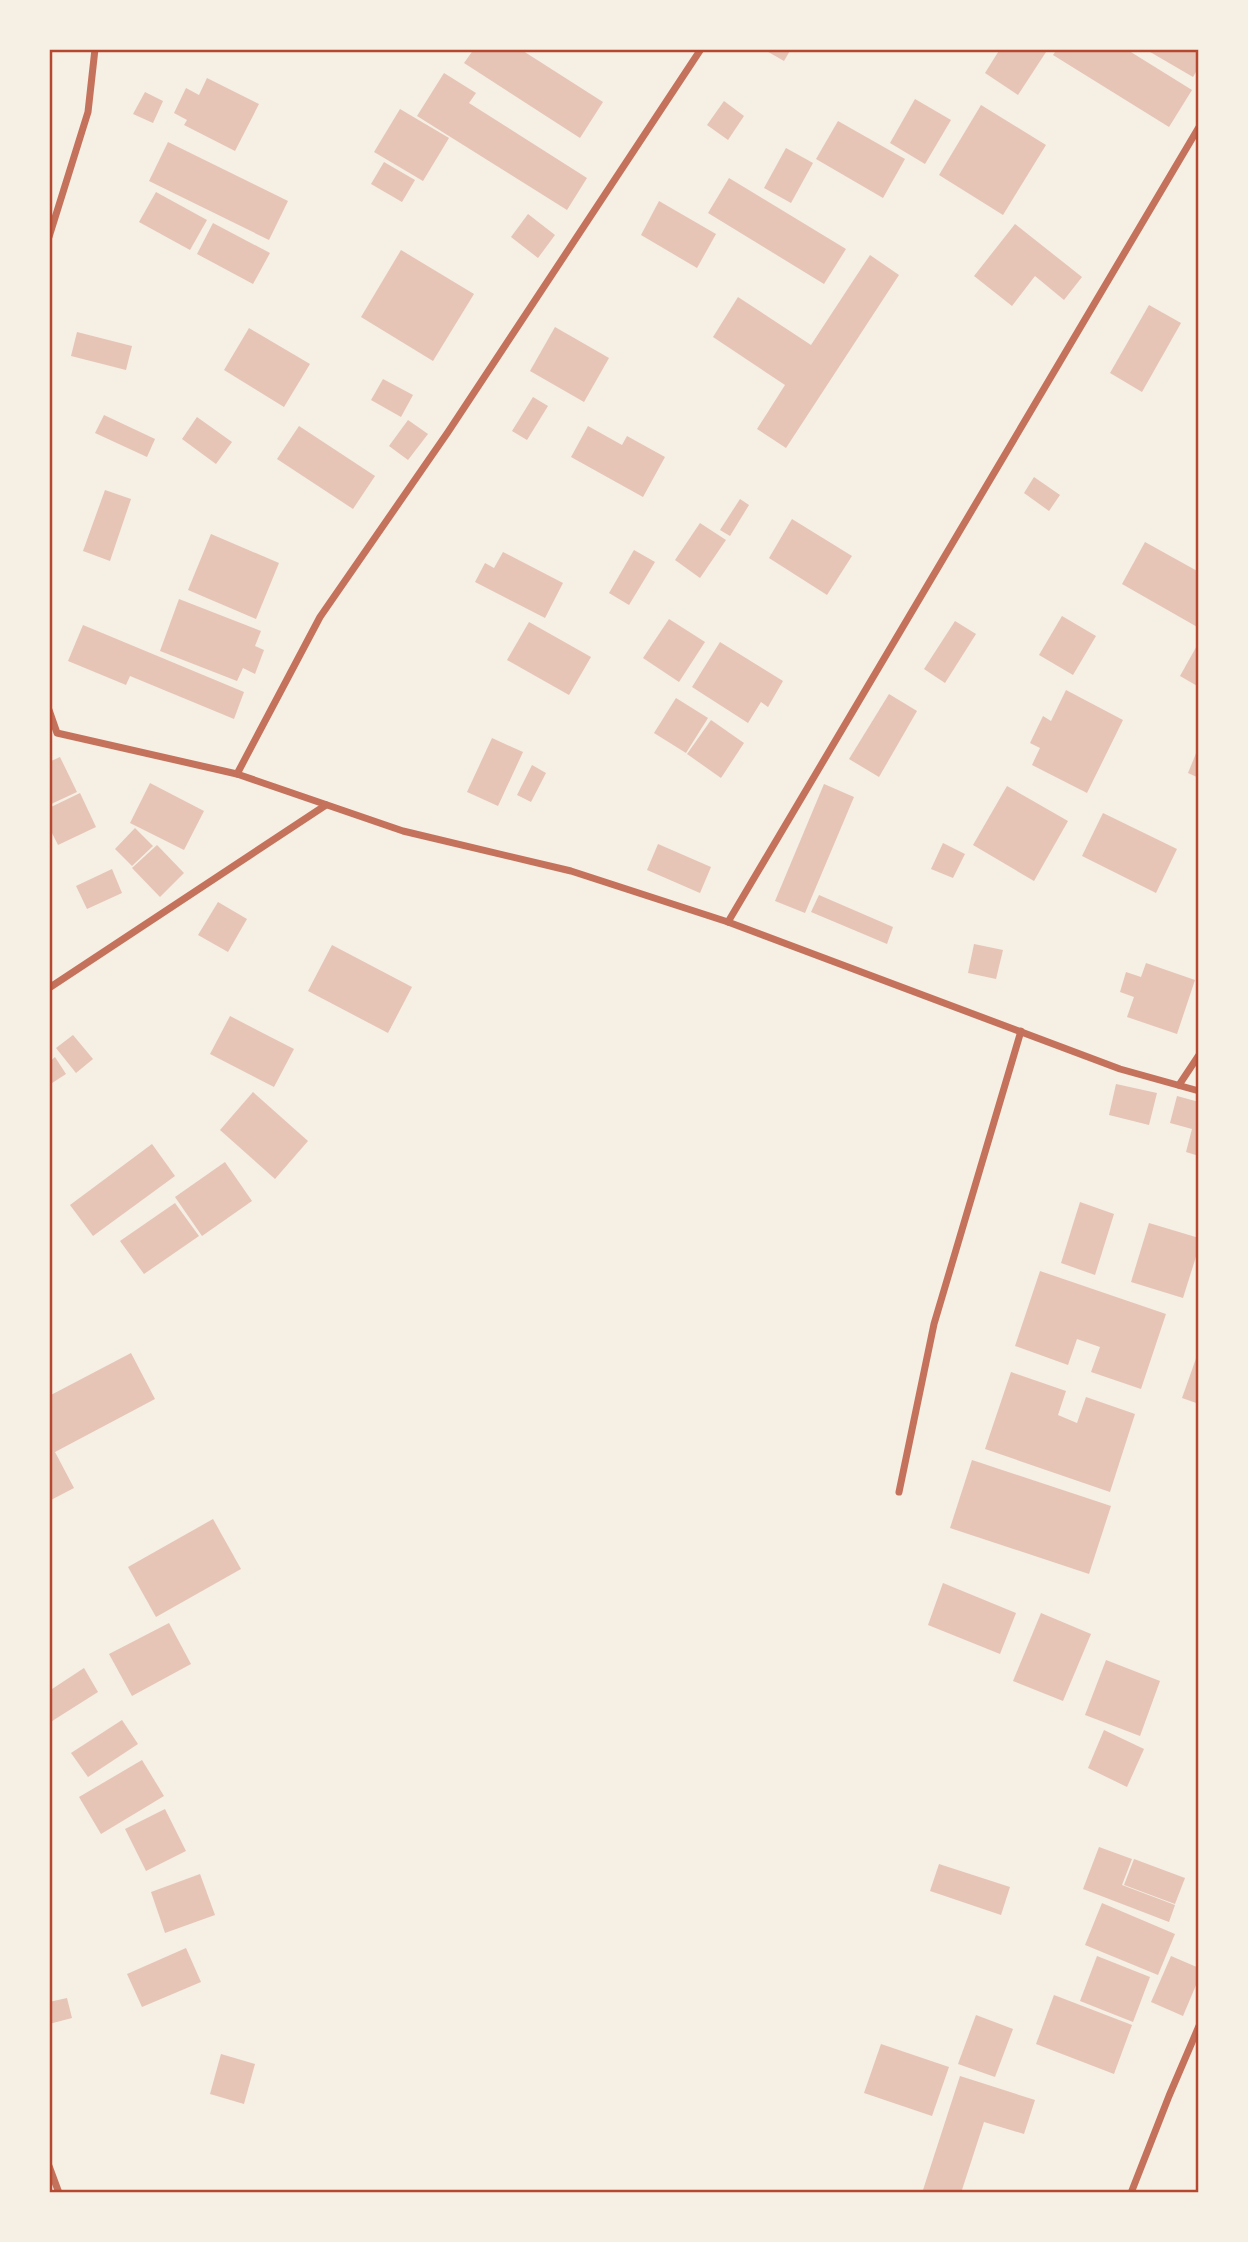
<svg xmlns="http://www.w3.org/2000/svg" width="1248" height="2242" font-family="Raleway,sans-serif">
	<rect width="100%" height="100%" fill="#f6efe4"/>
	<g fill="#e6c5b7">
		<path d="M474 49H520L603 102 580 138 464 63Z"/>
		<path d="M763 49H791L784 61Z"/>
		<path d="M1000 49H1048L1018 95 985 73Z"/>
		<path d="M1057 49H1126L1192 90 1169 127 1053 55Z"/>
		<path d="M1145 49H1199V67L1193 77Z"/>
		<path d="M444 73 476 93 469 103 587 178 567 210 417 116Z"/>
		<path d="M207 78 259 104 235 151 184 125 187 120 174 113 186 88 199 95Z"/>
		<path d="M145 92 163 101 153 123 133 114Z"/>
		<path d="M915 99 951 120 925 164 890 143Z"/>
		<path d="M724 101 744 116 728 140 707 125Z"/>
		<path d="M981 105 1046 145 1003 215 939 175Z"/>
		<path d="M400 109 449 138 423 181 374 152Z"/>
		<path d="M838 121 905 159 883 198 816 159Z"/>
		<path d="M168 142 288 201 269 240 149 181Z"/>
		<path d="M786 148 813 163 791 203 764 188Z"/>
		<path d="M384 162 415 180 402 202 371 184Z"/>
		<path d="M729 178 846 249 824 284 708 213Z"/>
		<path d="M156 192 207 220 190 250 139 222Z"/>
		<path d="M659 201 716 234 697 268 641 235Z"/>
		<path d="M528 214 555 235 538 258 511 237Z"/>
		<path d="M213 223 270 253 253 284 197 254Z"/>
		<path d="M1015 224 1082 277 1064 300 1035 276 1012 306 974 276Z"/>
		<path d="M401 250 474 294 433 361 361 317Z"/>
		<path d="M870 255 899 275 786 448 757 429 785 385 713 337 738 297 811 345Z"/>
		<path d="M1149 305 1181 323 1142 392 1110 373Z"/>
		<path d="M555 327 609 358 584 402 530 371Z"/>
		<path d="M249 328 310 364 284 407 224 370Z"/>
		<path d="M77 332 132 346 126 370 71 356Z"/>
		<path d="M383 379 413 395 401 417 371 400Z"/>
		<path d="M533 397 548 406 527 440 512 431Z"/>
		<path d="M104 415 155 439 147 457 95 433Z"/>
		<path d="M197 417 232 442 216 464 182 439Z"/>
		<path d="M408 420 428 434 408 460 389 446Z"/>
		<path d="M299 426 375 476 353 509 277 459Z"/>
		<path d="M588 426 622 445 627 436 665 457 643 497 571 457Z"/>
		<path d="M1034 477 1060 495 1049 511 1024 493Z"/>
		<path d="M105 490 131 499 110 561 83 551Z"/>
		<path d="M740 499 749 505 730 536 720 530Z"/>
		<path d="M792 519 852 556 827 595 769 558Z"/>
		<path d="M700 523 726 540 700 578 675 560Z"/>
		<path d="M211 534 279 563 256 619 188 590Z"/>
		<path d="M1145 542 1199 572V628L1122 584Z"/>
		<path d="M634 550 655 562 629 605 609 593Z"/>
		<path d="M503 552 563 583 545 618 475 582 485 563 494 568Z"/>
		<path d="M179 599 261 631 255 646 264 650 255 674 243 668 237 681 160 651Z"/>
		<path d="M1062 616 1096 636 1073 675 1039 655Z"/>
		<path d="M669 619 705 642 679 682 643 658Z"/>
		<path d="M955 621 976 634 945 683 924 669Z"/>
		<path d="M529 622 591 657 569 695 507 660Z"/>
		<path d="M83 625 244 692 234 719 130 676 126 685 68 661Z"/>
		<path d="M720 642 783 681 768 707 761 702 748 723 692 687Z"/>
		<path d="M1199 642V687L1180 676Z"/>
		<path d="M1066 690 1123 720 1087 793 1032 765 1040 748 1030 743 1043 716 1051 721Z"/>
		<path d="M889 694 917 711 879 777 849 759Z"/>
		<path d="M676 698 708 718 686 753 654 733Z"/>
		<path d="M711 720 744 743 721 778 687 754Z"/>
		<path d="M492 738 523 752 498 806 467 792Z"/>
		<path d="M1199 746V778L1188 773Z"/>
		<path d="M60 757 77 792 49 805V762Z"/>
		<path d="M532 765 546 773 531 802 517 795Z"/>
		<path d="M150 783 204 811 184 850 130 823Z"/>
		<path d="M824 784 854 797 805 913 775 901Z"/>
		<path d="M1007 786 1068 821 1034 881 973 845Z"/>
		<path d="M80 793 96 827 58 845 49 827V808Z"/>
		<path d="M1103 813 1177 849 1156 893 1082 856Z"/>
		<path d="M135 828 153 846 132 866 115 849Z"/>
		<path d="M943 843 965 854 953 878 931 869Z"/>
		<path d="M658 844 711 867 700 893 647 870Z"/>
		<path d="M157 845 184 873 160 897 132 868Z"/>
		<path d="M112 869 122 893 87 909 76 886Z"/>
		<path d="M819 895 893 927 887 944 811 912Z"/>
		<path d="M218 902 247 919 228 952 198 935Z"/>
		<path d="M974 944 1003 950 996 979 968 973Z"/>
		<path d="M332 945 412 987 388 1033 308 991Z"/>
		<path d="M1146 963 1195 980 1177 1034 1127 1017 1134 997 1120 992 1126 972 1141 977Z"/>
		<path d="M230 1016 294 1049 274 1087 210 1054Z"/>
		<path d="M73 1035 93 1059 76 1073 56 1048Z"/>
		<path d="M55 1057 66 1074 49 1085V1062Z"/>
		<path d="M1116 1084 1157 1093 1149 1125 1109 1115Z"/>
		<path d="M253 1092 308 1141 275 1179 220 1130Z"/>
		<path d="M1177 1096 1199 1102V1156L1186 1152 1192 1129 1170 1123Z"/>
		<path d="M152 1144 175 1176 93 1236 70 1205Z"/>
		<path d="M225 1162 252 1201 202 1236 175 1197Z"/>
		<path d="M1080 1202 1114 1214 1095 1275 1061 1263Z"/>
		<path d="M175 1203 199 1236 144 1274 120 1241Z"/>
		<path d="M1149 1223 1199 1238V1247L1183 1298 1131 1282Z"/>
		<path d="M1040 1271 1166 1314 1141 1389 1091 1372 1100 1347 1077 1339 1068 1365 1015 1346Z"/>
		<path d="M1199 1350V1404L1182 1398Z"/>
		<path d="M131 1353 155 1399 55 1452 74 1488 49 1501V1396Z"/>
		<path d="M1011 1372 1066 1391 1058 1415 1077 1423 1086 1397 1135 1414 1110 1492 985 1449Z"/>
		<path d="M972 1460 1111 1506 1089 1574 950 1528Z"/>
		<path d="M213 1519 241 1569 156 1617 128 1567Z"/>
		<path d="M943 1583 1016 1613 1000 1654 928 1625Z"/>
		<path d="M1041 1613 1091 1634 1063 1701 1013 1681Z"/>
		<path d="M169 1623 191 1664 132 1696 109 1654Z"/>
		<path d="M1106 1660 1160 1681 1140 1736 1085 1715Z"/>
		<path d="M84 1668 98 1692 49 1723V1691Z"/>
		<path d="M122 1720 138 1744 88 1777 71 1753Z"/>
		<path d="M1104 1730 1144 1749 1127 1787 1088 1768Z"/>
		<path d="M142 1760 164 1796 101 1834 79 1797Z"/>
		<path d="M165 1809 186 1851 146 1871 125 1829Z"/>
		<path d="M1099 1847 1132 1859 1122 1885 1175 1905 1169 1922 1083 1889Z"/>
		<path d="M1134 1859 1185 1878 1175 1904 1124 1885Z"/>
		<path d="M939 1864 1010 1887 1001 1915 930 1891Z"/>
		<path d="M200 1874 215 1915 165 1933 151 1892Z"/>
		<path d="M1102 1903 1175 1934 1158 1975 1085 1945Z"/>
		<path d="M186 1948 201 1982 142 2007 127 1974Z"/>
		<path d="M1097 1956 1150 1977 1133 2022 1080 2001Z"/>
		<path d="M1171 1956 1199 1968V1978L1183 2016 1151 2002Z"/>
		<path d="M1054 1995 1132 2025 1114 2074 1036 2044Z"/>
		<path d="M67 1998 72 2018 49 2024V2002Z"/>
		<path d="M976 2015 1013 2029 995 2077 958 2064Z"/>
		<path d="M881 2044 949 2067 932 2116 864 2093Z"/>
		<path d="M221 2054 255 2064 244 2104 210 2094Z"/>
		<path d="M960 2076 1035 2100 1024 2134 984 2122 961 2193H922Z"/>
	</g>
	<g fill="none" stroke-linecap="round" stroke-linejoin="round">
		<g stroke="#c5725c" stroke-width="7">
			<path d="M49 237 88 112 95 49"/>
			<path d="M49 710 57 733 237 774 403 831 571 871 728 922 1120 1069 1199 1091"/>
			<path d="M237 774 320 617 448 432 701 49"/>
			<path d="M728 922 1199 127"/>
			<path d="M49 988 326 805"/>
			<path d="M1179 1085 1199 1055"/>
			<path d="M899 1492 934 1324 1021 1031"/>
			<path d="M49 2166 59 2193"/>
			<path d="M1131 2193 1169 2096 1199 2026"/>
		</g>
	</g>
	<rect width="1248" height="2242" fill="none" stroke="#f6efe4" stroke-width="102"/>
	<rect x="51" y="51" width="1146" height="2140" fill="none" stroke="#b5482f" stroke-width="2.5"/>
</svg>
